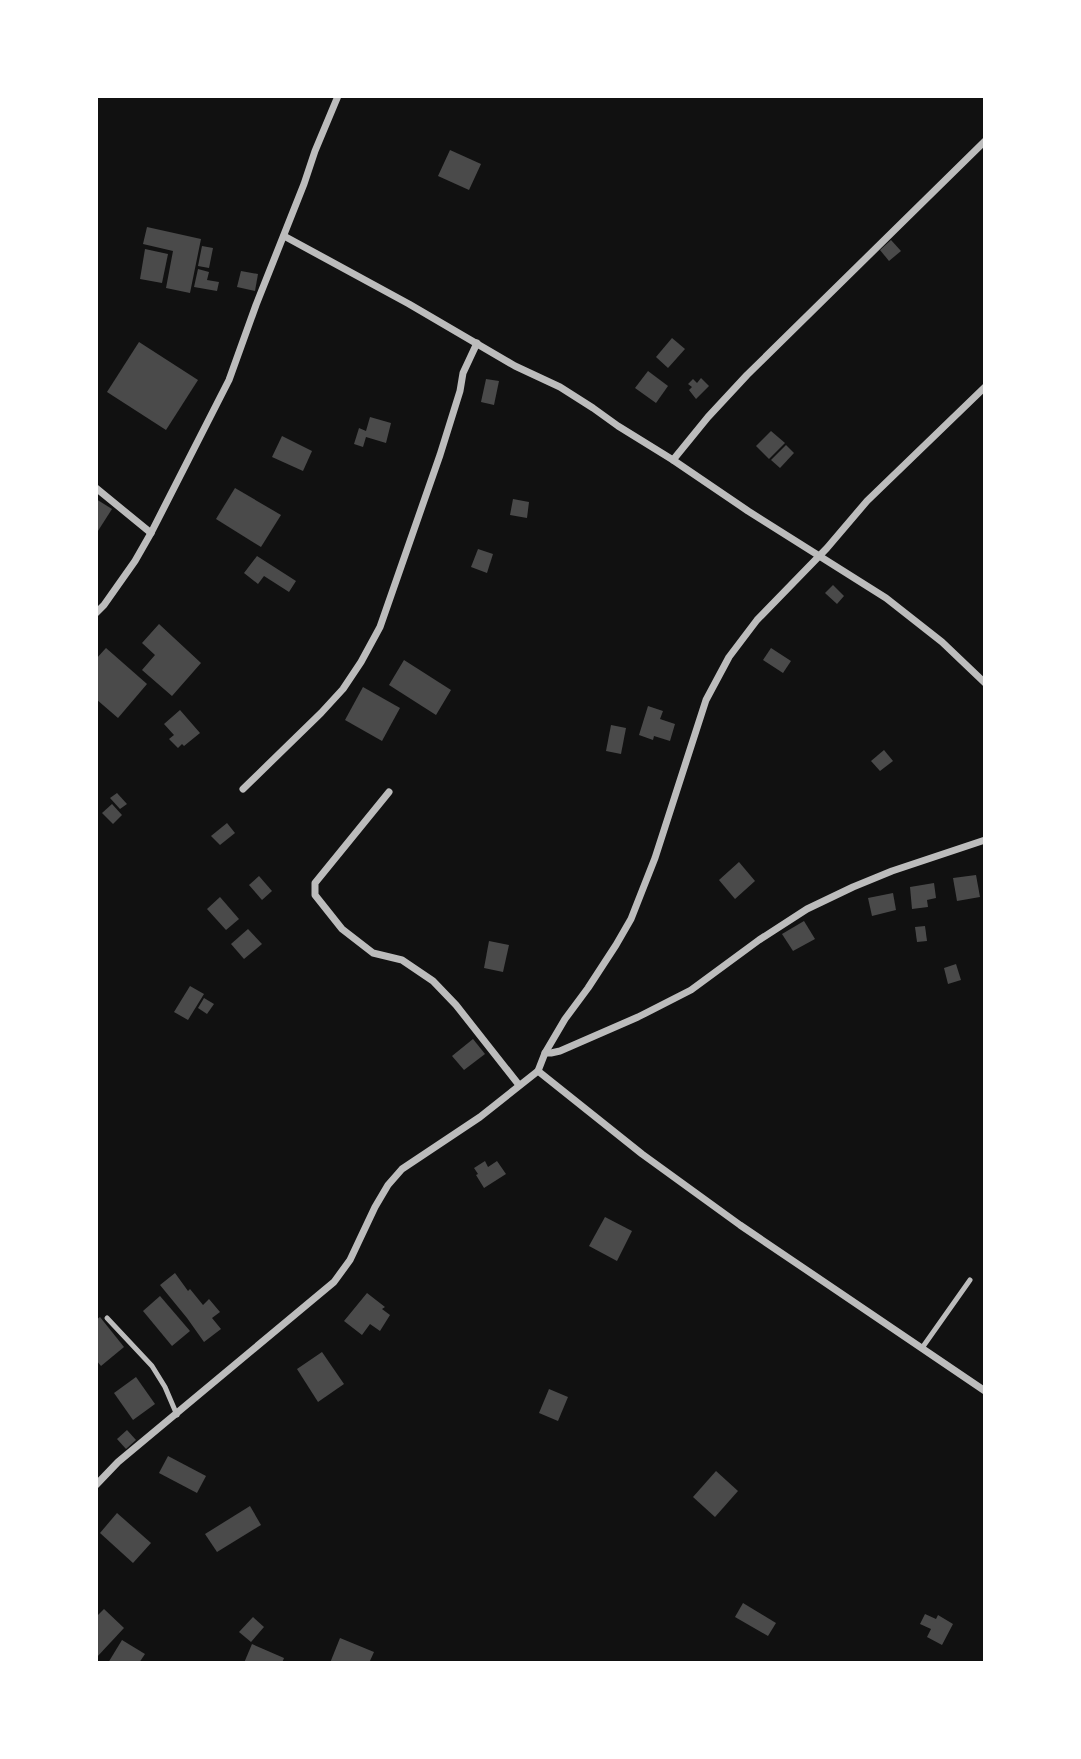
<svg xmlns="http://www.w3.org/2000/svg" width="1081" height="1759" font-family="Inter,sans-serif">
	<rect width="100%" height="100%" fill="#111"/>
	<g fill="#4a4a4a">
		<path d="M450 150 481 164 469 190 438 176Z"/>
		<path d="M147 227 201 239 190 293 166 288 173 251 143 244Z"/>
		<path d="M891 240 901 251 889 261 880 250Z"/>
		<path d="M202 246 213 248 209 268 198 266Z"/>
		<path d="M145 249 168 254 162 283 140 279Z"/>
		<path d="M198 269 209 272 207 280 219 282 217 291 194 287Z"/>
		<path d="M241 271 258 274 255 291 237 287Z"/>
		<path d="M672 338 685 349 668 368 656 357Z"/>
		<path d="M139 342 198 380 166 430 107 392Z"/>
		<path d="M648 371 668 386 656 403 635 388Z"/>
		<path d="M701 378 709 386 696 399 689 390 692 387 688 384 693 379 697 383Z"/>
		<path d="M486 379 499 381 494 405 481 402Z"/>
		<path d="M370 417 391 423 386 443 366 437 363 447 354 444 359 428 366 431Z"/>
		<path d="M771 431 785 443 769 459 756 446Z"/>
		<path d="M282 436 312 451 303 471 272 457Z"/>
		<path d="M786 445 794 453 780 468 771 460Z"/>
		<path d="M235 488 281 515 261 547 216 519Z"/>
		<path d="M96 499 112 509 96 534Z"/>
		<path d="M513 499 529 502 527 518 510 515Z"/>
		<path d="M478 549 493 554 487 573 471 567Z"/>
		<path d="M257 556 296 581 289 592 264 576 258 584 244 573Z"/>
		<path d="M833 585 844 596 837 604 825 593Z"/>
		<path d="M159 624 201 663 172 696 142 670 155 655 142 643Z"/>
		<path d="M106 648 147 684 118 718 96 699V659Z"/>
		<path d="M771 648 791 661 783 673 763 660Z"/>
		<path d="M404 660 451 690 436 715 389 685Z"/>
		<path d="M363 687 400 708 382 741 345 720Z"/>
		<path d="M648 706 663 711 660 719 675 724 670 741 654 736 653 740 639 735Z"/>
		<path d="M180 710 200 733 184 746 182 744 178 748 169 739 174 735 164 724Z"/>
		<path d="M611 725 626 728 621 754 606 751Z"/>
		<path d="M884 750 893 761 880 771 871 761Z"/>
		<path d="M117 793 127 804 120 809 110 798Z"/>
		<path d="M112 804 122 815 113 824 102 813Z"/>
		<path d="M227 823 235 833 220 845 211 836Z"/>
		<path d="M739 862 755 881 735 899 719 880Z"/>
		<path d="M976 875 980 897 957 901 953 878Z"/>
		<path d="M259 876 272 891 262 900 249 885Z"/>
		<path d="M934 883 936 898 927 900 928 907 912 909 910 887Z"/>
		<path d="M893 893 896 910 872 916 868 898Z"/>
		<path d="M220 897 239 919 226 930 207 909Z"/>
		<path d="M804 921 815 939 793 951 782 934Z"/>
		<path d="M925 926 927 941 917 942 915 927Z"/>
		<path d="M248 929 262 944 244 959 231 944Z"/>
		<path d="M489 941 509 945 503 972 484 968Z"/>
		<path d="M956 964 961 980 948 984 944 968Z"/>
		<path d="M190 986 204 994 188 1020 174 1012Z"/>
		<path d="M204 998 214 1004 207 1014 198 1008Z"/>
		<path d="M473 1039 485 1054 464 1070 452 1056Z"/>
		<path d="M485 1161 488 1167 497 1161 506 1174 484 1188 476 1175 478 1174 474 1168Z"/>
		<path d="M605 1217 632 1231 617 1261 589 1246Z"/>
		<path d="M175 1273 188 1291 190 1289 203 1305 209 1299 220 1312 212 1318 221 1329 204 1342 187 1318 160 1285Z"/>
		<path d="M367 1293 385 1307 382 1309 390 1315 380 1331 370 1324 362 1335 344 1321Z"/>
		<path d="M160 1296 190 1331 172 1346 143 1311Z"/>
		<path d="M100 1317 124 1347 101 1366 96 1360V1320Z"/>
		<path d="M322 1352 344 1384 318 1402 297 1369Z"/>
		<path d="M136 1377 155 1404 133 1420 114 1393Z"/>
		<path d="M549 1389 568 1397 558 1421 539 1413Z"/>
		<path d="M127 1430 136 1440 126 1449 117 1439Z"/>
		<path d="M168 1456 206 1476 197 1493 159 1473Z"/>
		<path d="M716 1471 738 1491 715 1517 693 1497Z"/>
		<path d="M250 1506 261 1525 217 1552 205 1534Z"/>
		<path d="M117 1513 151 1543 133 1563 100 1533Z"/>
		<path d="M743 1603 776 1623 768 1636 735 1617Z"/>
		<path d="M104 1609 124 1628 96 1658V1617Z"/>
		<path d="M925 1614 936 1619 938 1615 953 1624 942 1645 927 1637 931 1629 920 1624Z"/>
		<path d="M253 1617 264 1627 251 1642 239 1632Z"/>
		<path d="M340 1638 374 1652 369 1663H330Z"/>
		<path d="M122 1640 145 1654 139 1663H108Z"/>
		<path d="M252 1644 284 1658 282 1663H244Z"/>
	</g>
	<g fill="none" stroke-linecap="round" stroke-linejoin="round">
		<g stroke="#bcbcbc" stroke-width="5">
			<path d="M107 1318 152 1366 165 1387 177 1415"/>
			<path d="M922 1348 970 1280"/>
		</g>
		<g stroke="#bcbcbc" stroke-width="7">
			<path d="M284 236 409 304 515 366 560 387 593 408 618 426 673 460 748 511 886 598 942 642 985 683"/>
			<path d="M673 460 708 417 747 375 985 141"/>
			<path d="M96 488 151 533"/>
			<path d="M96 613 104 605 135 561 151 533 229 380 256 305 304 184 315 151 338 96"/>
			<path d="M243 789 321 713 343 689 361 662 380 627 440 455 460 391 463 373 477 343"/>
			<path d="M389 792 315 883V895L342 929 373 953 402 960 433 981 456 1005 519 1085"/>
			<path d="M545 1053H551L560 1051 638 1017 691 990 759 940 807 909 853 887 892 871 985 840"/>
			<path d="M538 1071 642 1154 740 1225 985 1391"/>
			<path d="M96 1485 118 1462 334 1282 350 1260 375 1207 388 1185 402 1169 480 1117 538 1071 545 1053 565 1019 588 988 616 945 631 919 655 858 706 700 729 657 757 620 827 548 867 501 985 387"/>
		</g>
	</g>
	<rect width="1081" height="1759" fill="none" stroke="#ffffff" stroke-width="196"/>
</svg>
